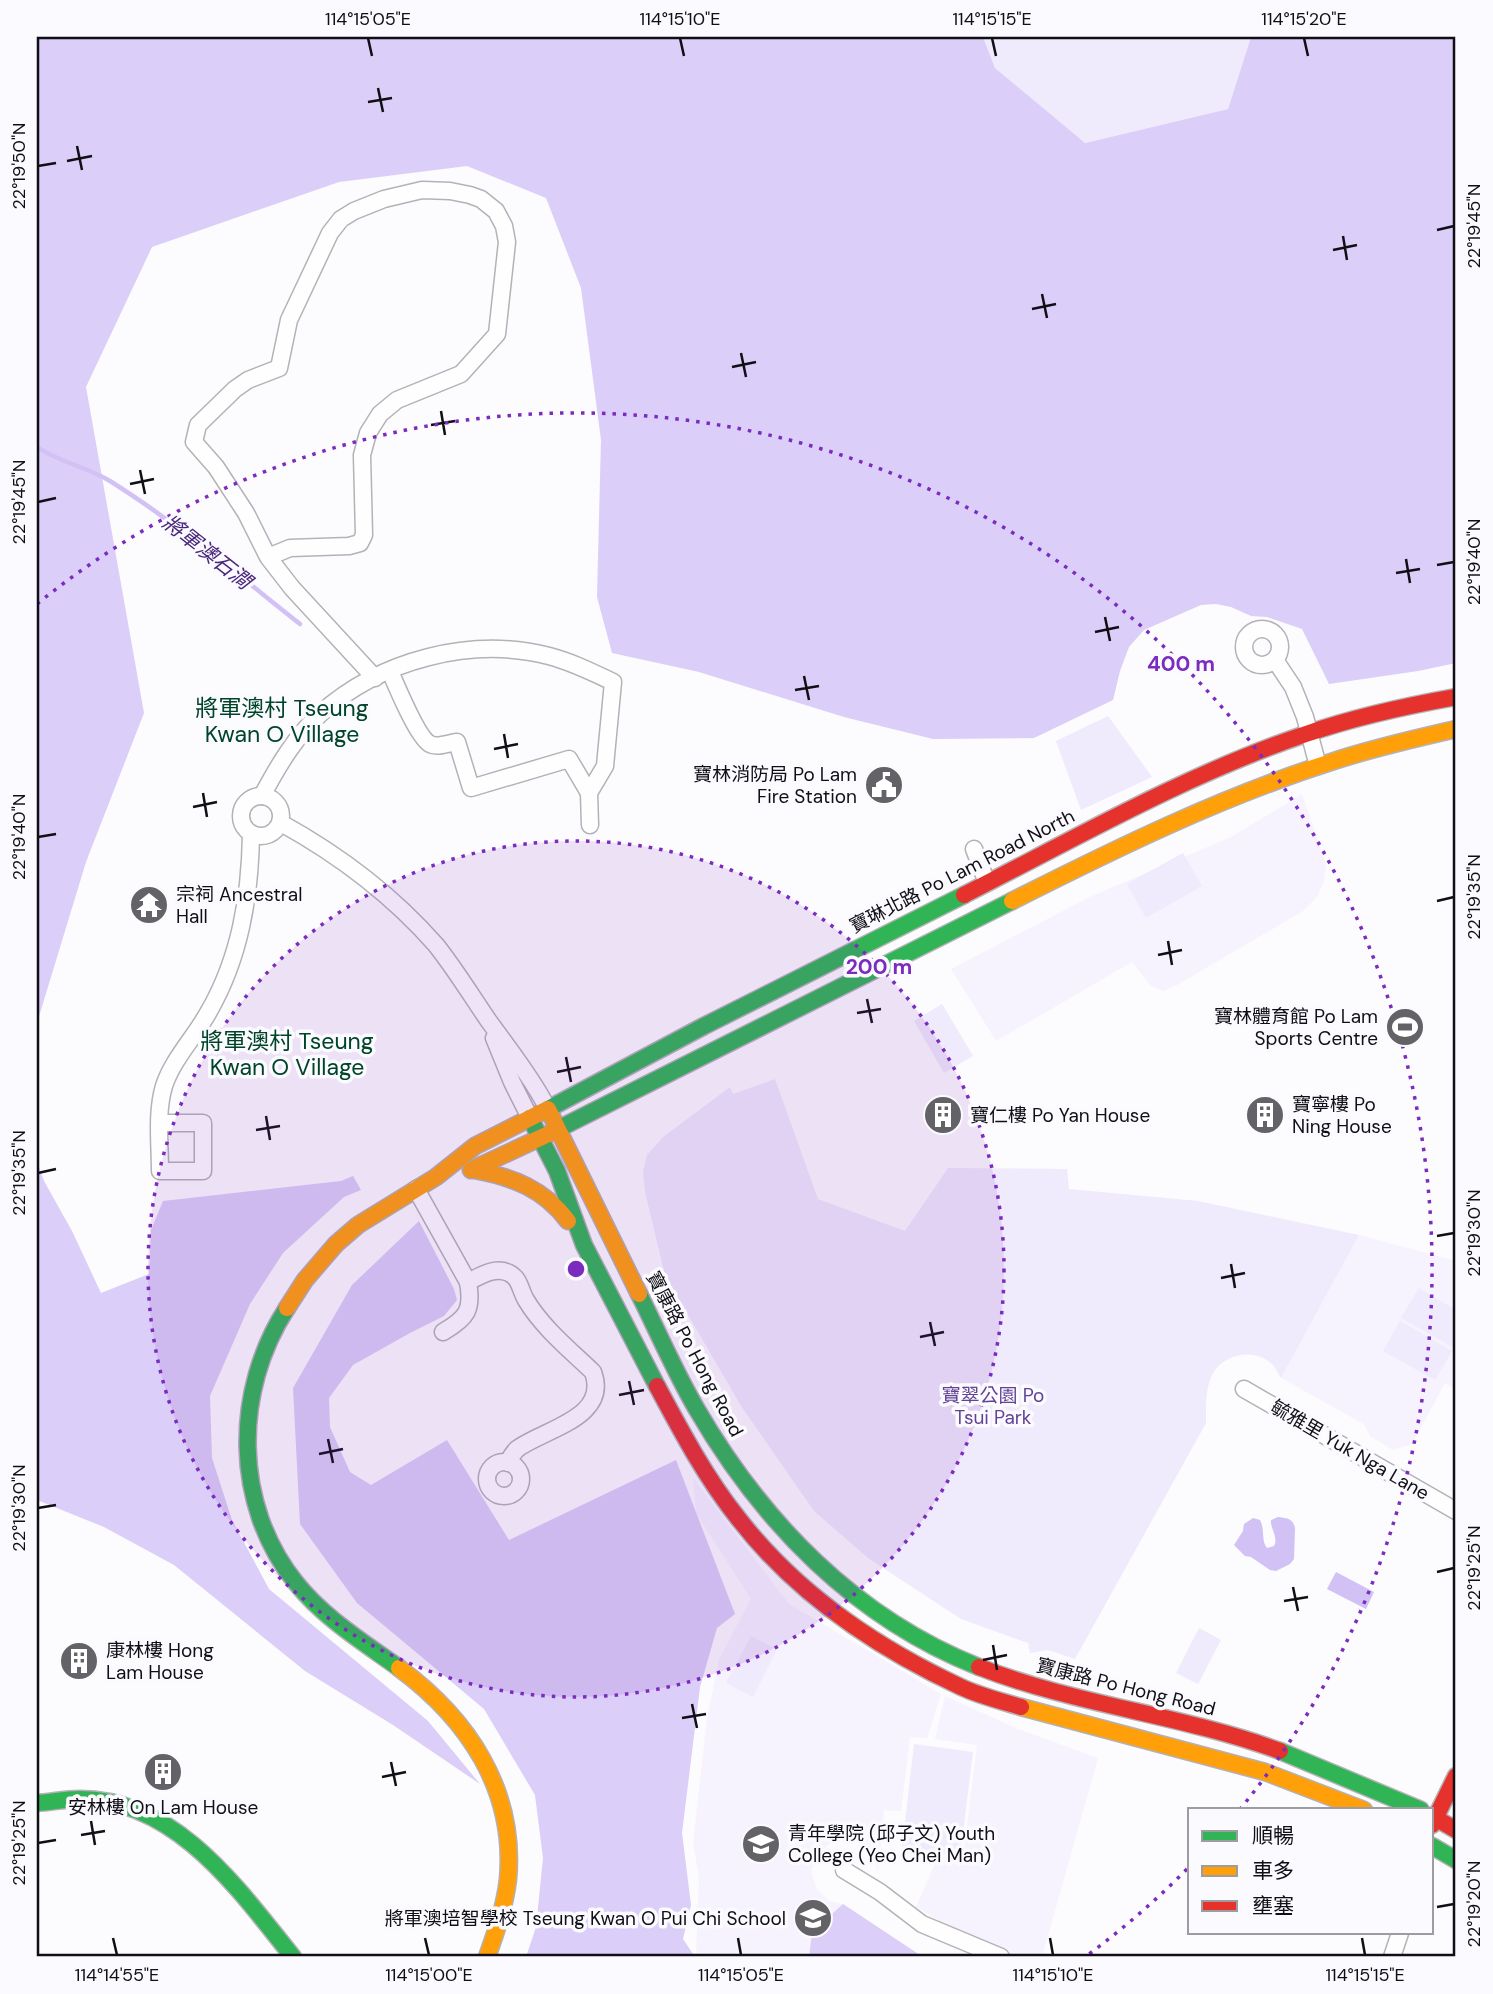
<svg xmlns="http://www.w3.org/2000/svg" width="1493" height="1994" font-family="'DM Sans','Noto Sans TC',sans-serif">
	<rect width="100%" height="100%" fill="#fcfbfd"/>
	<g fill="#f6f3fe">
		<path d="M1302 794 1326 864 1324 881 1317 897 1303 911 1177 985 1163 991 1150 985 1132 962 996 1041 951 969 1092 896 1231 837Z"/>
		<path d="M1359 1235 1456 1261V1389L1445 1383 1412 1444 1393 1450 1370 1436 1364 1424 1281 1378Z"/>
		<path d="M693 1478 789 1604 941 1694 927 1738 910 1737 901 1811 884 1810 878 1872 872 1852 858 1842 849 1839 832 1842 817 1854 812 1868V1876L817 1889 829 1901 843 1904 812 1932 809 1957H697L696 1955 699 1878 693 1842 707 1719 719 1659 751 1599 696 1513Z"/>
		<path d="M945 1696 1018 1729 1098 1758 1042 1957H1016L966 1937 916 1907 938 1857 963 1858 977 1745 935 1739Z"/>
	</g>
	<g fill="#efeafc">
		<path d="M983 37H1251L1228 109 1084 143 995 68Z"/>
		<path d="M1108 716 1152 777 1081 810 1056 741Z"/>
		<path d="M1183 853 1202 886 1146 918 1127 884Z"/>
		<path d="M942 1004 973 1056 944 1073 914 1021Z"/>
		<path d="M775 1079 818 1199 905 1231 948 1168 1067 1169 1069 1189 1198 1201 1359 1235 1281 1378C1278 1374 1276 1368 1272 1364 1255 1348 1225 1353 1213 1373 1205 1388 1206 1408 1206 1423L1075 1659 1048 1650 1030 1653 1028 1643 961 1619 868 1558 814 1511 741 1406 665 1275 645 1192 643 1172 647 1155 663 1137 730 1087 733 1094Z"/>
		<path d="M1419 1288 1456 1310V1343L1454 1348 1401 1318Z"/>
		<path d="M1400 1321 1452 1351 1435 1380 1383 1351Z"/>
		<path d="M1199 1628 1221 1640 1198 1684 1176 1673Z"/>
		<path d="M751 1636 777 1649 753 1697 726 1683Z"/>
		<path d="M914 1744 973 1752 960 1856 902 1849Z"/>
	</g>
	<g fill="#dbcef8">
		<path d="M37 37H983L995 68 1085 143 1228 109 1251 37H1456V663L1418 671 1329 684 1302 629 1267 617 1251 616 1231 607 1216 604 1201 605 1144 630 1129 647 1120 671 1113 700 1034 738 933 739 844 717 699 672 612 653 597 597 601 440 581 288 546 198 467 166 339 182 152 247 86 387 144 713 86 862 37 1023Z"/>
		<path d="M37 1161 44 1181 72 1231 101 1293 149 1274 151 1230 163 1201 341 1181 353 1176 361 1190 344 1197 283 1253 250 1304 210 1396 212 1458 232 1520 269 1589 428 1721 480 1784 393 1725 305 1671 174 1565 104 1527 37 1500Z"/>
		<path d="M419 1221 454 1289 457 1300 444 1316 410 1333 353 1365 329 1398 330 1427 350 1472 371 1485 447 1440 509 1540 676 1460 735 1614 717 1628 700 1687 682 1833 691 1905 683 1939 695 1957H526L536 1927 543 1858 535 1795 484 1709 357 1603 300 1524 293 1388 352 1285Z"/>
		<path d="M843 1904 923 1957H809L812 1932Z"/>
	</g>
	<g fill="#d1c1f5">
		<path d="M1278 1517C1286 1518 1293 1518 1295 1528L1294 1559 1290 1564 1276 1571 1270 1570 1251 1557 1245 1556 1234 1545 1243 1531 1244 1524 1253 1518 1260 1520C1265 1529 1261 1541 1267 1548L1274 1546C1279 1537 1270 1529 1271 1520Z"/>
		<path d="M1336 1572 1374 1592 1366 1609 1327 1589Z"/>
	</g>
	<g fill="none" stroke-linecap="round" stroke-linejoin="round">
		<path stroke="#d1c1f5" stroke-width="4.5" d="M37 447C59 462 87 467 110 481 177 523 238 575 300 624"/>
		<defs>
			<g id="street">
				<path d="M268 557 290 548 349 546 360 543 364 535 362 455 368 433 380 414 397 400 461 374 497 334 507 242 504 226 496 211 481 199 470 195 450 191 422 190 384 199 354 211 341 219 330 233 289 320 279 368 248 380 235 389 198 425 194 442 216 467 246 513 268 557 292 588 375 678"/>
				<circle cx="1262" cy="647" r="18"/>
				<path d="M1275 660 1293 687 1305 717 1318 766"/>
				<path d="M390 671C396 685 418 738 430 744 437 748 449 743 457 742L471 788 569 759 589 793"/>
				<circle cx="261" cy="816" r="20"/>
				<path d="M262 796C278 766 295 737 320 714 380 660 471 636 549 656 572 662 592 672 613 682L605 766 589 793 590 825"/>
				<path d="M281 823C339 855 392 895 436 945 455 969 471 995 488 1020 509 1049 531 1077 548 1109"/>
				<path d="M974 849 987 883"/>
				<path d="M494 1038 512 1082 530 1118"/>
				<path d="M160 1123H203V1171H160C160 1143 156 1113 164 1086 173 1059 194 1038 208 1013 240 958 250 897 251 834"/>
				<path d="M416 1189 468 1282C473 1310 467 1318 443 1332"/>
				<path d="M468 1282C480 1276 495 1266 509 1273 520 1278 520 1290 526 1300 542 1327 570 1350 593 1372 610 1418 544 1429 517 1449 513 1453 510 1458 508 1463"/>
				<path d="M1244 1389 1456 1511"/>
				<circle cx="504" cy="1479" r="17"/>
				<path d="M844 1870 880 1892 922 1924 1001 1957"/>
				<path d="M1392 1957 1400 1933"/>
			</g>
			<g id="fast">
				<path d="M548 1109 704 1026 964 895"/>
				<path d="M530 1118 557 1171 584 1245 657 1386"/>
				<path d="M558 1129 1012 901"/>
				<path d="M639 1294C658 1332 675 1372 696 1408 762 1522 855 1618 979 1667"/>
				<path d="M287 1308C233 1391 233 1505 296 1583 324 1618 363 1642 399 1668"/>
				<path d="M1280 1751 1421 1810"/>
				<path d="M37 1803C51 1802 66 1799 80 1799 176 1799 239 1890 293 1957"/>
				<path d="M1432 1846 1456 1860"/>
			</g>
			<g id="slow">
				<path d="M1012 901C1115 849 1221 797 1331 762 1372 748 1414 739 1456 729"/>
				<path d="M471 1170 555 1131"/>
				<path d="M474 1170C513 1177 544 1189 568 1221"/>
				<path d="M287 1308 305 1280 336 1244 358 1225 436 1177 475 1146 548 1109 639 1294"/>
				<path d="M399 1668C468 1719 516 1790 508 1879 505 1906 496 1932 487 1957"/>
				<path d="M1021 1707 1265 1772 1364 1810"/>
			</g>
			<g id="jam">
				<path d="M964 895C1076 838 1187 774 1306 734 1355 717 1405 706 1456 697"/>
				<path d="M657 1386C681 1431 706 1478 738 1518 796 1593 875 1647 961 1687 980 1696 1001 1701 1021 1707"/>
				<path d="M979 1667C1076 1705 1182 1715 1280 1751"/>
				<path d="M1432 1816 1456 1830"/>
				<path d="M1432 1825 1456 1776"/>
			</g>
		</defs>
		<use href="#street" stroke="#b4b2b7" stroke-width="19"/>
		<use href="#fast" stroke="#b4b2b7" stroke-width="19"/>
		<use href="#slow" stroke="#b4b2b7" stroke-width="19"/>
		<use href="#jam" stroke="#b4b2b7" stroke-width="19"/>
		<use href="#street" stroke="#fffeff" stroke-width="16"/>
		<use href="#fast" stroke="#30b455" stroke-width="16"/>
		<use href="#slow" stroke="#ff9f0a" stroke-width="16"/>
		<use href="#jam" stroke="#e5322d" stroke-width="16"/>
	</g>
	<path fill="none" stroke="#110f16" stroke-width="2.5" d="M368 38 372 56M680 38 684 56M992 38 996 56M1304 38 1308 56M378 88 383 112M368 102 392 98M77 146 82 170M67 161 92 156M38 166 56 163M1437 230 1454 226M1343 236 1347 260M1333 250 1357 245M1042 294 1047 318M1032 309 1056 304M741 353 746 377M732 367 756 362M441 411 445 435M431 425 455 421M140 470 145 494M130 484 154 479M38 502 56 498M1406 559 1410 583M1437 565 1454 562M1396 573 1420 569M1105 617 1110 641M1095 632 1119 627M804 676 809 700M795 690 819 686M504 734 508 758M494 749 518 744M203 793 207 817M193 807 217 802M38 837 56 834M1437 901 1454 897M1168 941 1172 965M1158 955 1182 950M867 999 872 1023M857 1013 881 1009M566 1057 571 1082M557 1072 581 1067M266 1116 270 1140M256 1130 280 1126M38 1173 56 1169M1437 1236 1454 1233M1231 1264 1235 1288M1221 1278 1245 1273M930 1322 935 1346M920 1337 944 1332M629 1381 634 1405M619 1395 644 1390M328 1439 333 1463M319 1454 343 1449M38 1508 56 1505M1437 1572 1454 1568M1293 1587 1298 1611M1284 1601 1308 1597M993 1645 997 1670M983 1660 1007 1655M692 1704 697 1728M682 1718 706 1714M391 1762 396 1786M382 1777 406 1772M91 1821 95 1845M81 1835 105 1831M38 1843 56 1840M1437 1907 1454 1904M113 1938 117 1955M425 1938 429 1955M738 1938 741 1955M1050 1938 1053 1955M1362 1938 1365 1955"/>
	<circle cx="576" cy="1269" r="428" fill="#7b2cbf" fill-opacity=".12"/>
	<g fill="none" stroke="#7b2cbf" stroke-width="3.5" stroke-dasharray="3.5 7">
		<circle cx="576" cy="1269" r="428"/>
		<path d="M1187 1869A856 856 0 0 1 1085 1957M37 604A856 856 0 0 1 1241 1808"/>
	</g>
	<defs>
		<symbol id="civic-disc" viewBox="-11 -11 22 22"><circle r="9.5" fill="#636267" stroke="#fbfafe"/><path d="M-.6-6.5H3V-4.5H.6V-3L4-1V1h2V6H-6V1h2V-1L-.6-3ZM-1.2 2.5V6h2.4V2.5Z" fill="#fff"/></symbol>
		<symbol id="temple-disc" viewBox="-11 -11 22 22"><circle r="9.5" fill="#636267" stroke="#fbfafe"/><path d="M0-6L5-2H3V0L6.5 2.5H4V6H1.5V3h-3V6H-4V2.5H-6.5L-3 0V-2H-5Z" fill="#fff"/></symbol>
		<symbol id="stadium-disc" viewBox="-11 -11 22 22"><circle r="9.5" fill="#636267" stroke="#fbfafe"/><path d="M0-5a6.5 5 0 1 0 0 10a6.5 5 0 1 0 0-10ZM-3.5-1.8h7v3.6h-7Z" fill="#fff"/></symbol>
		<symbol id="building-disc" viewBox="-11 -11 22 22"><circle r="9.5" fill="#636267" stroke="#fbfafe"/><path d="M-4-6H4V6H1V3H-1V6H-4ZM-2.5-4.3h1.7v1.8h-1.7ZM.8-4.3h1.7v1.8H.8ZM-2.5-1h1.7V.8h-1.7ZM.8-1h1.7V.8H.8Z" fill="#fff"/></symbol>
		<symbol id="university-disc" viewBox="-11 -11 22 22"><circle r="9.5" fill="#636267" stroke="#fbfafe"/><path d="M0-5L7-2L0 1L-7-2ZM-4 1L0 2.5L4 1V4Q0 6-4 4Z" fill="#fff"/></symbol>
		<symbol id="school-disc" viewBox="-11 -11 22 22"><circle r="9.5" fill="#636267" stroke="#fbfafe"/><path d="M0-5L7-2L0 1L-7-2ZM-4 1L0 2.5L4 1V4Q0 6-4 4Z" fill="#fff"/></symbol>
	</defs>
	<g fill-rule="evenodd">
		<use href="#civic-disc" x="862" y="763" width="44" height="44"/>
		<use href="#temple-disc" x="127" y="883" width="44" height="44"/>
		<use href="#stadium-disc" x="1383" y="1005" width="44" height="44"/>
		<use href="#building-disc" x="921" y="1093" width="44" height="44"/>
		<use href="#building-disc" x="1243" y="1093" width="44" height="44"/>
		<use href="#building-disc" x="57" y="1639" width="44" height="44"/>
		<use href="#building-disc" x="141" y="1750" width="44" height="44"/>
		<use href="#university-disc" x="739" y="1822" width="44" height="44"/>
		<use href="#school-disc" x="791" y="1896" width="44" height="44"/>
	</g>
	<g text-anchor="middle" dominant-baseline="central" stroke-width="7" stroke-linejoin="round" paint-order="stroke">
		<g font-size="19" fill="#110f16" stroke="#fbfafe" text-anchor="start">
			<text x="857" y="774" text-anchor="end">寶林消防局 Po Lam<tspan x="857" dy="22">Fire Station</tspan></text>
			<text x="176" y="894">宗祠 Ancestral<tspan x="176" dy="22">Hall</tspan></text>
			<text x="1378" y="1016" text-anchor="end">寶林體育館 Po Lam<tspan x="1378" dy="22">Sports Centre</tspan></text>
			<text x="1292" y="1104">寶寧樓 Po<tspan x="1292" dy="22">Ning House</tspan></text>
			<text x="970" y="1115">寶仁樓 Po Yan House</text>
			<text x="106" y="1650">康林樓 Hong<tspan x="106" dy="22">Lam House</tspan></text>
			<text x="163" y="1807" text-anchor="middle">安林樓 On Lam House</text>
			<text x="788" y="1833">青年學院 (邱子文) Youth<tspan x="788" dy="22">College (Yeo Chei Man)</tspan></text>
			<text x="786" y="1918" text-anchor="end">將軍澳培智學校 Tseung Kwan O Pui Chi School</text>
		</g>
		<g font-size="19" fill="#110f16" stroke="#fbfafe">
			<text transform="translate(962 871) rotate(-27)">寶琳北路 Po Lam Road North</text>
			<text transform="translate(695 1354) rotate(62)">寶康路 Po Hong Road</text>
			<text transform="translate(1350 1450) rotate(30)">毓雅里 Yuk Nga Lane</text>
			<text transform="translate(1126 1687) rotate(14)">寶康路 Po Hong Road</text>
		</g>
		<g font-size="19" fill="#624297" stroke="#fbfafe">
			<text x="993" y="1395">寶翠公園 Po<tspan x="993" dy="22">Tsui Park</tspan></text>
		</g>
		<g font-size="21" font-style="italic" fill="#49287b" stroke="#fbfafe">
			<text transform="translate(207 552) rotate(38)">將軍澳石澗</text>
		</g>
		<g font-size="23" fill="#004428" stroke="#fbfafe">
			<text x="282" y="708">將軍澳村 Tseung<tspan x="282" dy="26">Kwan O Village</tspan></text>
			<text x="287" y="1041">將軍澳村 Tseung<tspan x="287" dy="26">Kwan O Village</tspan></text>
		</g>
	</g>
	<circle cx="576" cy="1269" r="10" fill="#7b2cbf" stroke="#fbfafe" stroke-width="3.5"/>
	<g font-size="21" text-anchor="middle" font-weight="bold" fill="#7b2cbf" stroke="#fbfafe" stroke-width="7" stroke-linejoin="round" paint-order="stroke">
		<text x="1181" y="671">400 m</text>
		<text x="879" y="974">200 m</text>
	</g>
	<rect width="1493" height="1994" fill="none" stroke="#fbfafe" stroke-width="77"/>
	<rect x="1188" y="1808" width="245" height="126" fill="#fbfafe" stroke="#9d9ca1" stroke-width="2"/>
	<rect x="1202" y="1831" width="35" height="10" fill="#30b455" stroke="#9d9ca1" stroke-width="2"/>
	<text x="1252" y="1843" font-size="21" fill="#110f16">順暢</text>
	<rect x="1202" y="1866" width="35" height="10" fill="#ff9f0a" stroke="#9d9ca1" stroke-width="2"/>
	<text x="1252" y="1878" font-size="21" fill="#110f16">車多</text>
	<rect x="1202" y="1901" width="35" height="10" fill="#e5322d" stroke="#9d9ca1" stroke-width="2"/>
	<text x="1252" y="1913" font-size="21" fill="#110f16">壅塞</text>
	<rect x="38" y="38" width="1416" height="1917" fill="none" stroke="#110f16" stroke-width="2.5"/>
	<g font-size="18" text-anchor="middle" fill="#110f16">
		<text x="368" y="25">114°15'05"E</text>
		<text x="680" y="25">114°15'10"E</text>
		<text x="992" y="25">114°15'15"E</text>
		<text x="1304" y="25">114°15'20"E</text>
		<text transform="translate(19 166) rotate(-90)" y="6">22°19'50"N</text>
		<text transform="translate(1474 226) rotate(-90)" y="6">22°19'45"N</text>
		<text transform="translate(19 502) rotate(-90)" y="6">22°19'45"N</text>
		<text transform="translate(1474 562) rotate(-90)" y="6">22°19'40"N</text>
		<text transform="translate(19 837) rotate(-90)" y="6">22°19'40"N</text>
		<text transform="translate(1474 897) rotate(-90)" y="6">22°19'35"N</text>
		<text transform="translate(19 1173) rotate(-90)" y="6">22°19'35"N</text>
		<text transform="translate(1474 1233) rotate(-90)" y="6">22°19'30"N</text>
		<text transform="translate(19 1508) rotate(-90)" y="6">22°19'30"N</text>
		<text transform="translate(1474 1568) rotate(-90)" y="6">22°19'25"N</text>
		<text transform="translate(19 1843) rotate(-90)" y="6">22°19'25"N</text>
		<text transform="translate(1474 1904) rotate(-90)" y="6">22°19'20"N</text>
		<text x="117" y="1981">114°14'55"E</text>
		<text x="429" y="1981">114°15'00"E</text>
		<text x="741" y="1981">114°15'05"E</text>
		<text x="1053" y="1981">114°15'10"E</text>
		<text x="1365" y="1981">114°15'15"E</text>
	</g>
</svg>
